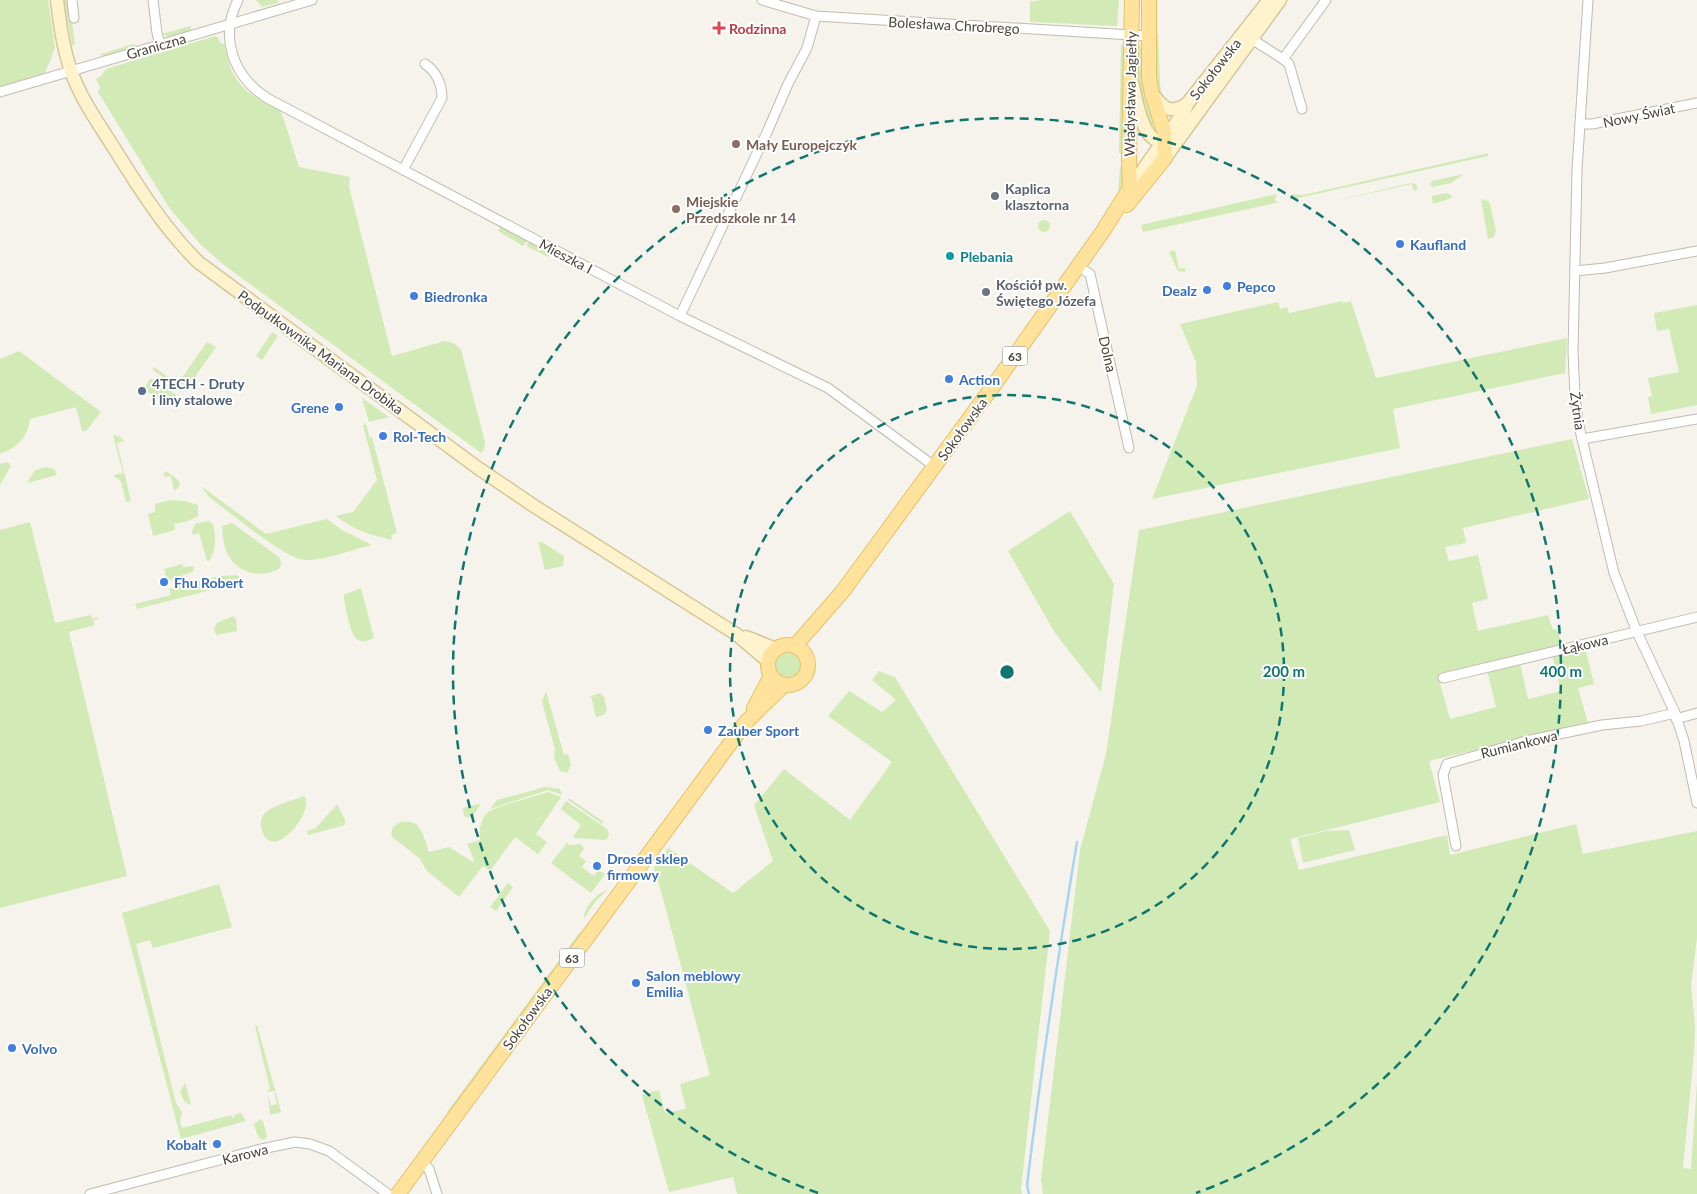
<svg xmlns="http://www.w3.org/2000/svg" width="1697" height="1194" font-family="Lato,sans-serif">
	<rect width="100%" height="100%" fill="#f6f3ec"/>
	<g fill="#d2eab5">
		<path d="M0 0H48L55 48 45 73 0 87Z"/>
		<path d="M64 0H69L75 44 72 46Z"/>
		<path d="M256 0H277L279 3 262 7Z"/>
		<path d="M1038 0H1119L1117 26 1030 22V1H1038Z"/>
		<path d="M191 26V31L169 37 162 34Z"/>
		<path d="M1158 33 1160 83 1161 91 1167 102 1161 99 1155 84 1153 35Z"/>
		<path d="M215 36 218 38 220 43 224 44C227 54 229 66 234 75 244 93 263 102 281 111L299 167 350 177 349 187 392 356 445 341 455 344 461 350 485 442 484 449 481 453 224 265 201 245 170 209 98 92 100 88 96 79 101 76 106 69Z"/>
		<path d="M1137 43 1139 44 1142 52 1155 123 1151 128C1140 100 1137 73 1137 43Z"/>
		<path d="M133 44 139 47 103 57 102 56 101 54Z"/>
		<path d="M1121 44 1125 49 1123 156 1119 153Z"/>
		<path d="M1489 153 1488 156 1289 200 1292 197V194L1303 195Z"/>
		<path d="M1123 166 1122 187 1118 194 1120 167Z"/>
		<path d="M1464 174 1451 183 1433 187 1430 185 1432 181Z"/>
		<path d="M125 180 129 182 176 248 158 228Z"/>
		<path d="M1411 183 1416 184 1418 189 1414 191 1412 184 1321 204Z"/>
		<path d="M1447 193 1451 195 1452 198 1433 204 1432 196Z"/>
		<path d="M1276 194 1277 197 1275 198V201L1280 202 1143 232 1141 225Z"/>
		<path d="M1481 199 1488 201 1490 204 1496 231 1494 237 1488 239Z"/>
		<circle cx="1044" cy="226" r="6"/>
		<path d="M500 227 527 241 523 246 498 231Z"/>
		<path d="M529 242 551 254 548 257 528 247 527 245Z"/>
		<path d="M1175 250 1179 269 1185 268V272L1178 271 1169 252Z"/>
		<path d="M183 256H184L264 317 267 323 206 277Z"/>
		<path d="M1342 301 1343 303 1351 301 1376 378 1567 338 1565 373 1393 409 1400 448 1152 499 1197 386 1196 362 1180 324 1278 302 1280 309 1287 307 1289 313Z"/>
		<path d="M1697 305V405L1651 414 1648 397 1652 396 1648 378 1679 372 1669 329 1657 331 1654 313Z"/>
		<path d="M272 332 278 336 262 360 256 356Z"/>
		<path d="M291 338 344 376 343 379 289 339Z"/>
		<path d="M207 342 216 347 187 388 179 382Z"/>
		<path d="M19 351 101 412 86 431H82L76 407 34 418 30 419C28 437 17 448 0 454V359Z"/>
		<path d="M154 367 186 390 184 392 153 370Z"/>
		<path d="M150 379H154L176 395 175 404 168 406 148 392 145 387Z"/>
		<path d="M362 398 389 417 369 422Z"/>
		<path d="M366 424 370 438 372 437 397 533 391 535 392 540C371 535 353 530 336 516L353 512 377 480 363 425Z"/>
		<path d="M113 435 120 437 124 441 117 443 131 501 126 502 121 482 117 478H115L114 475 123 473Z"/>
		<path d="M1572 439 1589 499 1463 528 1466 543 1445 547 1449 561 1478 555 1488 599 1472 603 1478 631 1548 615 1553 630 1557 629 1562 645 1438 676 1450 719 1496 707 1487 670 1520 663 1528 699 1561 691 1552 655 1585 647 1594 684 1578 688 1588 723 1429 761 1440 802 1290 839 1299 870 1447 835 1450 855 1576 824 1583 854 1697 831V938L1691 985 1695 1026 1694 1053 1683 1168 1691 1169 1697 1082V1194H1043L1041 1179 1080 850 1106 754 1139 530Z"/>
		<path d="M8 462 11 466 0 485V464Z"/>
		<path d="M46 467 54 469 57 475 27 483 35 470Z"/>
		<path d="M166 471 178 480 180 484 179 487 174 491 171 476 165 477 163 475Z"/>
		<path d="M201 486 266 534 327 519 342 530 372 545C352 549 325 561 305 560 285 559 228 511 209 497Z"/>
		<path d="M171 500 185 501 198 505V516L188 521 174 524 175 530 153 536 148 514 155 512V504Z"/>
		<path d="M1070 511 1114 584 1101 692 1055 633 1008 551Z"/>
		<path d="M539 518H543L699 618Z"/>
		<path d="M208 521 213 524C216 538 217 549 209 561H207L199 533 193 535 192 531 195 524Z"/>
		<path d="M30 522 55 623 91 615 92 619 98 617V619L93 620 95 625 69 632 127 876 0 908V530Z"/>
		<path d="M232 523 279 557 281 562 280 568C261 580 234 573 226 550 223 543 223 534 222 526Z"/>
		<path d="M538 542H542L564 556 563 566 545 570Z"/>
		<path d="M182 564 183 567 193 566 194 571 167 581 164 569Z"/>
		<path d="M236 575 240 577 238 583 137 609 135 604 171 595 169 589 220 576Z"/>
		<path d="M361 588 374 638C369 640 363 643 358 640 350 636 346 608 344 599V595Z"/>
		<path d="M233 616 236 619 237 631 216 635 214 629 217 623Z"/>
		<circle cx="788" cy="666" r="14"/>
		<path d="M879 671 895 677 1050 931 1021 1189 1022 1194H737L733 1177 669 1192 642 1095 659 1090 665 1113 686 1109 680 1084 710 1075 661 891 654 868 668 848 733 893 773 861 754 805 784 769 850 820 892 762 828 716 849 691 882 712 896 700 872 680Z"/>
		<path d="M546 691 564 755 568 754 571 765 567 773 560 771 554 757 555 749 542 702Z"/>
		<path d="M600 693 604 697 607 710 604 715 596 717 591 696Z"/>
		<path d="M545 787 560 789 562 795 548 790 490 809 497 800Z"/>
		<path d="M548 792 561 797 536 834 547 842 538 854 515 837 490 871 483 866 459 897 427 871 419 858 392 837C388 823 407 817 417 825 423 831 426 844 429 852L449 847 473 862 474 860 467 844 480 840C479 830 480 821 487 813 493 807 537 796 548 792Z"/>
		<path d="M305 796C308 805 304 815 299 822 266 867 254 822 265 813 275 804 292 801 305 796Z"/>
		<path d="M569 798 604 822 602 824 568 800Z"/>
		<path d="M566 801 607 829 609 835 606 840 575 838 573 837 581 825 561 809Z"/>
		<path d="M337 804 345 820V825L308 835 307 831 316 828Z"/>
		<path d="M479 804 480 805 473 816 469 818 464 816 463 808Z"/>
		<path d="M1349 830 1355 850 1303 863 1298 838 1326 831Z"/>
		<path d="M567 843 570 845 581 844 584 849 579 856 586 861 582 867 594 876 598 870 605 874 591 893 551 863Z"/>
		<path d="M508 883 513 887 496 911 490 907Z"/>
		<path d="M219 884 232 927 153 948 150 940 136 944 176 1103 182 1112 180 1121 182 1128 231 1115 232 1118 235 1117 234 1115 241 1113 246 1121 181 1139 122 913Z"/>
		<path d="M607 890 595 902 584 919C583 908 597 893 607 890Z"/>
		<path d="M580 932 581 934 448 1115 447 1112Z"/>
		<path d="M257 1025 281 1112 270 1115 268 1094 271 1106 277 1104 274 1091 268 1092V1090L270 1089 255 1026Z"/>
		<path d="M185 1083 191 1104 190 1105 184 1101 180 1092Z"/>
		<path d="M261 1119 263 1121 267 1136 264 1140C257 1138 256 1131 254 1124Z"/>
	</g>
	<g fill="none" stroke-linecap="round" stroke-linejoin="round">
		<path stroke="#a9d4f2" stroke-width="2.5" d="M1029 1194 1027 1185C1041 1070 1058 956 1077 842"/>
		<defs>
			<g id="street">
				<path d="M72 0 74 18"/>
				<path d="M153 0 157 33 160 44"/>
				<path d="M238 0C219 37 233 76 267 98L680 316 828 388 934 466"/>
				<path d="M762 0 816 16 832 17 1148 36"/>
				<path d="M1588 0 1577 170 1573 352 1575 396 1578 422 1614 573 1637 632 1675 713 1684 741 1697 803"/>
				<path d="M1253 40 1283 59 1326 0"/>
				<path d="M1283 59 1289 64 1302 109"/>
				<path d="M0 92 312 0"/>
				<path d="M1580 124H1592L1697 103"/>
				<path d="M403 170 442 98C442 84 436 71 425 64"/>
				<path d="M1078 266 1090 274 1129 448"/>
				<path d="M1575 271 1605 268 1697 251"/>
				<path d="M680 316 768 130 788 84 807 48 816 16"/>
				<path d="M1582 439 1697 419"/>
				<path d="M1443 678 1697 617"/>
				<path d="M1676 719 1697 713"/>
				<path d="M1456 846 1443 775 1447 764 1526 741 1602 725 1641 721 1675 713"/>
				<path d="M422 1162 429 1169 437 1194"/>
				<path d="M90 1194 257 1150 295 1142 310 1144 329 1151 388 1194"/>
			</g>
			<g id="secondary">
				<path d="M57 0C60 25 63 48 71 71 81 99 98 123 114 148 139 188 164 228 198 262L478 468 534 506 736 634 768 661"/>
				<path d="M1133 85C1136 99 1141 135 1157 140 1161 141 1166 141 1170 141"/>
				<path d="M1154 96C1164 109 1171 114 1187 104"/>
				<path d="M1165 158 1280 0"/>
				<path d="M1130 188 1185 110 1187 104 1269 0"/>
				<path d="M746 637 776 649"/>
			</g>
			<g id="primary">
				<path d="M1127 205 1165 158 1164 131 1152 94 1149 78V0"/>
				<circle cx="788" cy="665" r="20"/>
				<path d="M795 646 843 591 999 378 1103 231 1130 188 1129 160 1132 0"/>
				<path d="M754 708 771 676"/>
				<path d="M398 1194 746 722 784 685"/>
			</g>
		</defs>
		<use href="#street" stroke="#c2bbae" stroke-width="11"/>
		<use href="#secondary" stroke="#d6c79b" stroke-width="15"/>
		<use href="#primary" stroke="#e6c16a" stroke-width="16"/>
		<use href="#street" stroke="#fff" stroke-width="9"/>
		<use href="#secondary" stroke="#fff3cd" stroke-width="12"/>
		<use href="#primary" stroke="#ffe39c" stroke-width="14"/>
	</g>
	<g fill="none" stroke="#0f766e" stroke-width="2.5" stroke-dasharray="9 6">
		<circle cx="1007" cy="672" r="277"/>
		<path d="M818 1193A554 554 0 1 1 1196 1193"/>
	</g>
	<path fill="#e0444e" stroke="#fff" stroke-width="2" d="M716.5 20.5h5v5h5v5h-5v5h-5v-5h-5v-5h5z"/>
	<g fill="#8d6e63" stroke="#fff" stroke-width="2">
		<circle cx="736" cy="144" r="5"/>
		<circle cx="676" cy="209" r="5"/>
	</g>
	<g fill="#6b7280" stroke="#fff" stroke-width="2">
		<circle cx="995" cy="196" r="5"/>
		<circle cx="986" cy="292" r="5"/>
	</g>
	<g fill="#3f7fe0" stroke="#fff" stroke-width="2">
		<circle cx="1400" cy="244" r="5"/>
		<circle cx="1227" cy="286" r="5"/>
		<circle cx="1207" cy="290" r="5"/>
		<circle cx="414" cy="296" r="5"/>
		<circle cx="949" cy="379" r="5"/>
		<circle cx="339" cy="407" r="5"/>
		<circle cx="383" cy="436" r="5"/>
		<circle cx="164" cy="582" r="5"/>
		<circle cx="708" cy="730" r="5"/>
		<circle cx="597" cy="866" r="5"/>
		<circle cx="636" cy="983" r="5"/>
		<circle cx="12" cy="1048" r="5"/>
		<circle cx="217" cy="1144" r="5"/>
	</g>
	<circle fill="#0f9aa8" stroke="#fff" stroke-width="2" cx="950" cy="256" r="5"/>
	<circle fill="#5c6f8a" stroke="#fff" stroke-width="2" cx="142" cy="391" r="5"/>
	<g text-anchor="middle" dominant-baseline="central" stroke-width="4" stroke-linejoin="round" paint-order="stroke">
		<g fill="#fff" stroke="#817c74" stroke-width="1">
			<rect x="1002.5" y="346.5" width="25" height="19" rx="4"/>
			<rect x="559.5" y="948.5" width="25" height="19" rx="4"/>
		</g>
		<g font-size="12" font-weight="bold" fill="#4b4439">
			<text x="1015" y="356">63</text>
			<text x="572" y="958">63</text>
		</g>
		<g font-size="14" fill="#4b4439" stroke="#fff">
			<text transform="translate(954 25) rotate(3)">Bolesława Chrobrego</text>
			<text transform="translate(156 46) rotate(-16)">Graniczna</text>
			<text transform="translate(1215 69) rotate(-52)">Sokołowska</text>
			<text transform="translate(1130 94) rotate(-89)">Władysława Jagiełły</text>
			<text transform="translate(1639 115) rotate(-12)">Nowy Świat</text>
			<text transform="translate(566 256) rotate(28)">Mieszka I</text>
			<text transform="translate(321 352) rotate(36)">Podpułkownika Mariana Drobika</text>
			<text transform="translate(1108 354) rotate(77)">Dolna</text>
			<text transform="translate(1578 411) rotate(82)">Żytnia</text>
			<text transform="translate(962 429) rotate(-54)">Sokołowska</text>
			<text transform="translate(1585 644) rotate(-13)">Łąkowa</text>
			<text transform="translate(1519 744) rotate(-14)">Rumiankowa</text>
			<text transform="translate(527 1018) rotate(-54)">Sokołowska</text>
			<text transform="translate(245 1154) rotate(-14)">Karowa</text>
		</g>
		<g font-size="14" font-weight="bold" fill="#be3a42" stroke="#fff" text-anchor="start">
			<text x="729" y="28">Rodzinna</text>
		</g>
		<g font-size="14" font-weight="bold" fill="#785e54" stroke="#fff" text-anchor="start">
			<text x="746" y="144">Mały Europejczyk</text>
			<text x="686" y="201">Miejskie<tspan x="686" dy="16">Przedszkole nr 14</tspan></text>
		</g>
		<g font-size="14" font-weight="bold" fill="#5b616d" stroke="#fff" text-anchor="start">
			<text x="1005" y="188">Kaplica<tspan x="1005" dy="16">klasztorna</tspan></text>
			<text x="996" y="284">Kościół pw.<tspan x="996" dy="16">Świętego Józefa</tspan></text>
		</g>
		<g font-size="14" font-weight="bold" fill="#366cbe" stroke="#fff" text-anchor="start">
			<text x="1410" y="244">Kaufland</text>
			<text x="1237" y="286">Pepco</text>
			<text x="1197" y="290" text-anchor="end">Dealz</text>
			<text x="424" y="296">Biedronka</text>
			<text x="959" y="379">Action</text>
			<text x="329" y="407" text-anchor="end">Grene</text>
			<text x="393" y="436">Rol-Tech</text>
			<text x="174" y="582">Fhu Robert</text>
			<text x="718" y="730">Zauber Sport</text>
			<text x="607" y="858">Drosed sklep<tspan x="607" dy="16">firmowy</tspan></text>
			<text x="646" y="975">Salon meblowy<tspan x="646" dy="16">Emilia</tspan></text>
			<text x="22" y="1048">Volvo</text>
			<text x="207" y="1144" text-anchor="end">Kobalt</text>
		</g>
		<g font-size="14" font-weight="bold" fill="#0d838f" stroke="#fff" text-anchor="start">
			<text x="960" y="256">Plebania</text>
		</g>
		<g font-size="14" font-weight="bold" fill="#4e5e75" stroke="#fff" text-anchor="start">
			<text x="152" y="383">4TECH - Druty<tspan x="152" dy="16">i liny stalowe</tspan></text>
		</g>
	</g>
	<circle cx="1007" cy="672" r="8" fill="#0f766e" stroke="#fff" stroke-width="2.5"/>
	<g font-size="15" text-anchor="middle" font-weight="bold" fill="#0f766e" stroke="#fff" stroke-width="4" stroke-linejoin="round" paint-order="stroke">
		<text x="1284" y="677">200 m</text>
		<text x="1561" y="677">400 m</text>
	</g>
</svg>
